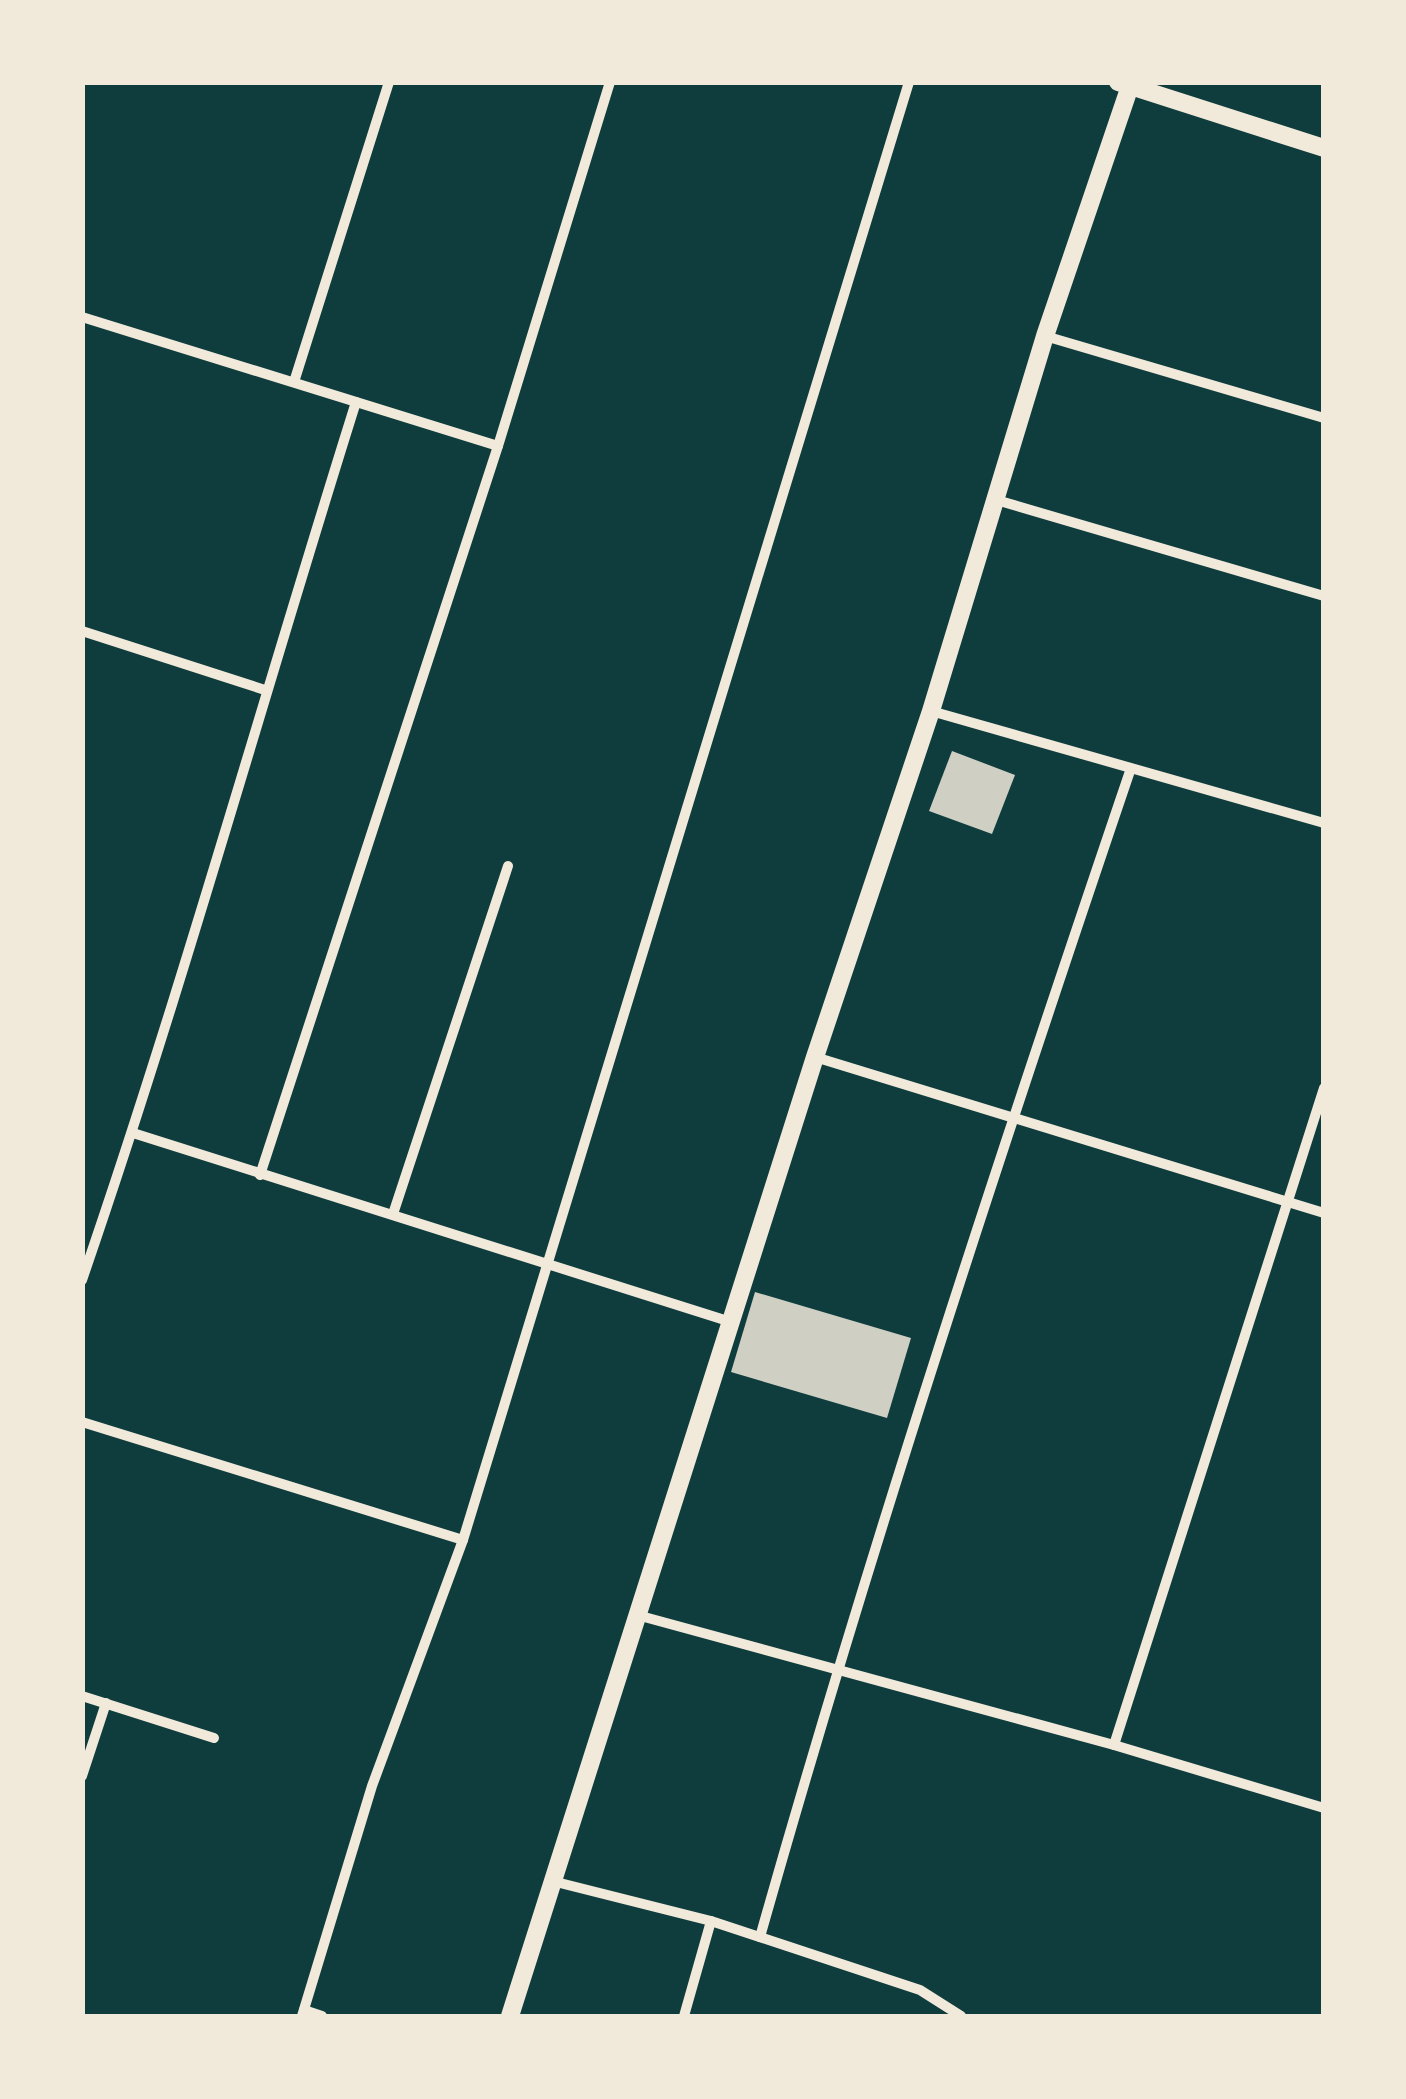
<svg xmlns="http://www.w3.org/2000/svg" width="1406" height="2099" font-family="'Space Grotesk',sans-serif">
	<rect width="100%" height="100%" fill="#0f3d3e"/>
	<g fill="#cfcfc3">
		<path d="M952 751 1015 775 992 834 929 811Z"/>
		<path d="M755 1292 911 1338 887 1418 731 1372Z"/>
	</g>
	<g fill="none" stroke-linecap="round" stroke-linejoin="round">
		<g stroke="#f1e9da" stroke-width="10">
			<path d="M82 317 498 446"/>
			<path d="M1045 336 1324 418"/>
			<path d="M294 382 389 82"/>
			<path d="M993 499 1324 596"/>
			<path d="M82 631 265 690"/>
			<path d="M931 711 1324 823"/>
			<path d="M815 1057 1324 1213"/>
			<path d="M133 1133 731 1322"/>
			<path d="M260 1175 498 446 610 82"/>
			<path d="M393 1214 508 866"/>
			<path d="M82 1280C182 990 264 694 356 402"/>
			<path d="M82 1422 463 1540"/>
			<path d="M637 1615 1114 1745 1324 1808"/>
			<path d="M82 1696 214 1738"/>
			<path d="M1114 1745 1324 1088"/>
			<path d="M82 1776 106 1703"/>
			<path d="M552 1881 711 1921 920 1990 961 2016"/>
			<path d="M760 1937C871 1545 999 1157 1130 771"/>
			<path d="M304 2010 322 2016"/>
			<path d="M302 2016 372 1786 463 1540 909 82"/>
			<path d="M684 2016 711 1921"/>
		</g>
		<g stroke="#f1e9da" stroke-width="18">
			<path d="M1118 82 1324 148"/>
			<path d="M510 2016 815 1057 931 711 1045 336 1130 86"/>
		</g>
	</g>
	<rect width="1406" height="2099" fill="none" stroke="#f1e9da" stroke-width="170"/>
</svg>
